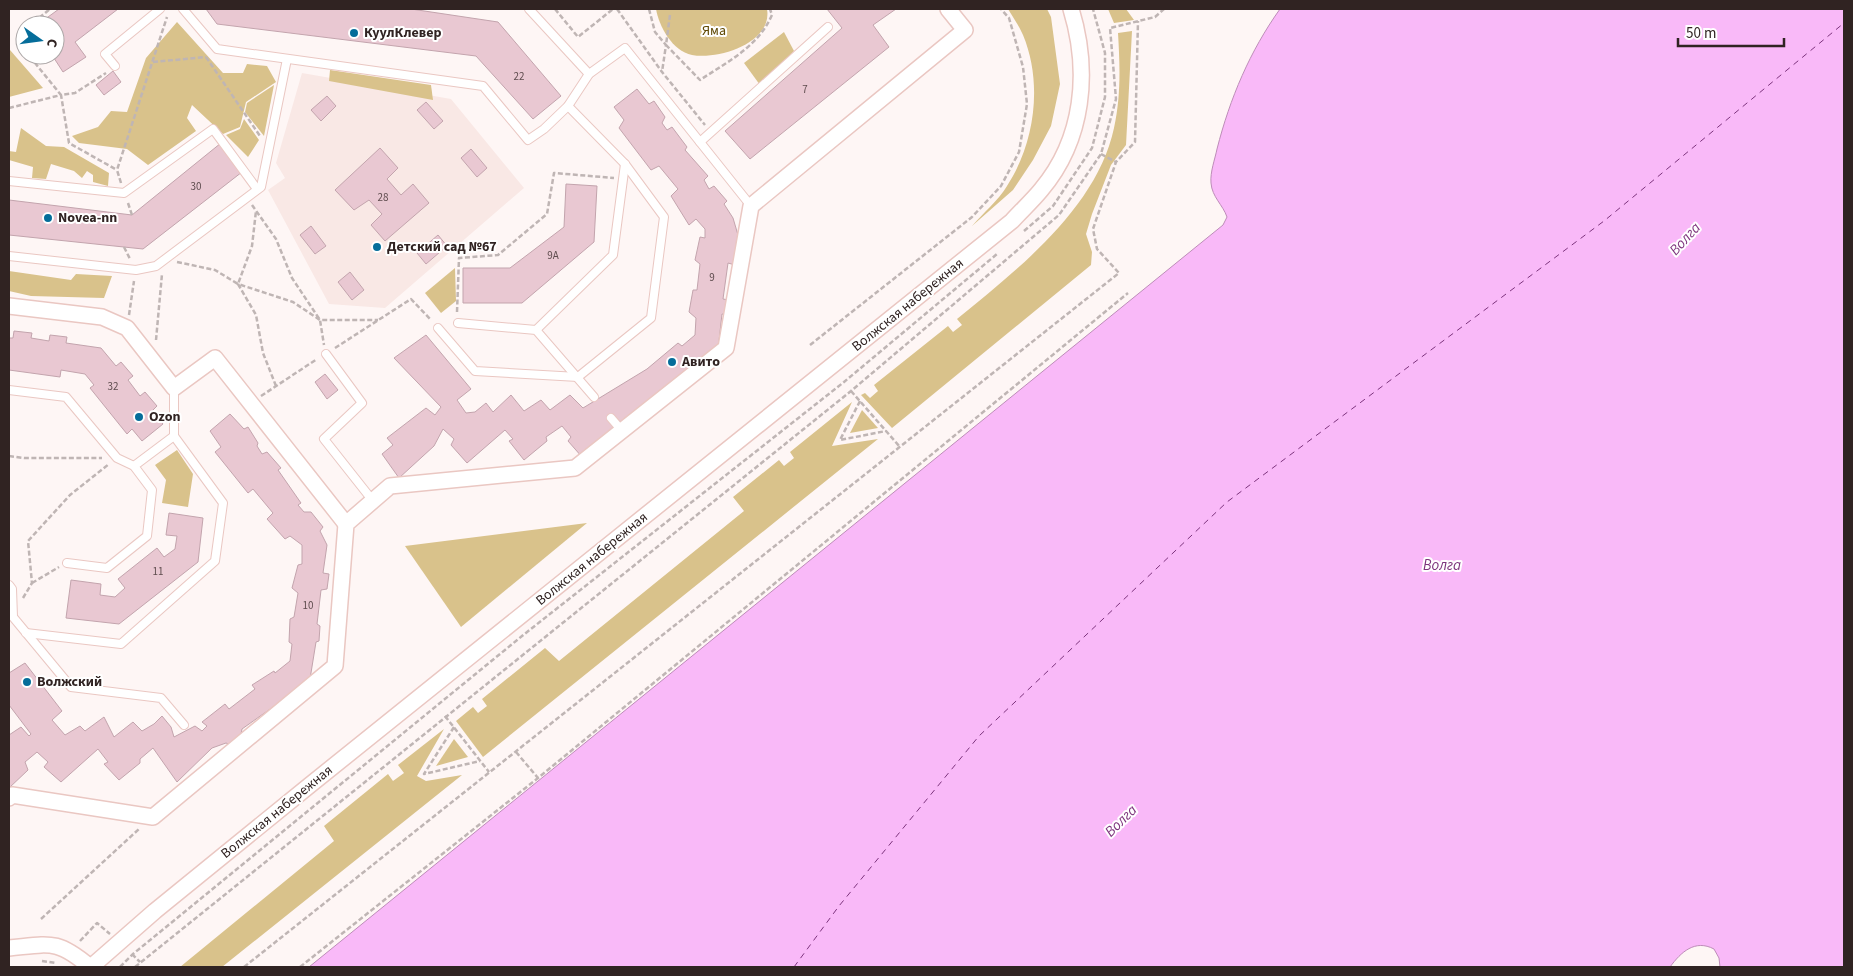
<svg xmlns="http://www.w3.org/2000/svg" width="1853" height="976" font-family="'Source Sans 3',sans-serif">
	<rect width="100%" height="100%" fill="#fef6f5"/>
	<path fill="#f9e8e5" d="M302 73 451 99 524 188 385 308 329 304 268 190 285 178 276 163Z"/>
	<g fill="#d9c28b">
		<path d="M656 9H767C773 43 718 60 692 55 672 51 659 26 656 9Z"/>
		<path d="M1008 9H1047L1051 17 1060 84 1051 126 1033 160 1013 190 972 226C983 213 998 201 1007 186 1035 143 1043 83 1023 35 1019 26 1013 17 1008 9Z"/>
		<path d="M1108 9H1126L1134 20 1114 23Z"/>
		<path d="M177 22 223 73H243L247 64 267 66 276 82 246 102 240 127 223 134 192 105 187 118 196 131 148 165 127 149 79 143 72 136 98 127 111 111 127 112 146 58Z"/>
		<path d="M1132 31 1126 145 1111 165 1092 214 1086 234 1092 252 1091 265 892 428 861 395 865 393 870 398 878 391 874 385 948 326 953 332 962 325 957 319C1017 270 1097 208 1114 128 1121 96 1120 66 1118 33Z"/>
		<path d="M784 32 794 51 760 85 744 63Z"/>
		<path d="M10 50 43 88 9 97Z"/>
		<path d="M330 70 431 85 433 100 329 81Z"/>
		<path d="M274 85 264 136 245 112 247 103Z"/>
		<path d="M244 119 259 140 248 157 226 135 240 129Z"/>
		<path d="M21 128 46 146 64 147 109 173 108 186 93 182V175L87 171 82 178 74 171 51 164 46 179 32 178 33 167 9 160V151L16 152Z"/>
		<path d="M455 268 456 301 441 313 425 293Z"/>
		<path d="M9 271 71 280 76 274 112 276 104 298 31 296 9 291Z"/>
		<path d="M852 402 832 446 878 439 483 757 456 721 473 707 478 713 487 706 482 699 545 648 559 661 744 511 733 497 779 460 784 466 794 458 790 452Z"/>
		<path d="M862 410 878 428 850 433Z"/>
		<path d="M177 450 193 474 188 507 162 503 166 480 155 465Z"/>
		<path d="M587 523 461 627 405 546Z"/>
		<path d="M444 729 417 776 426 781 462 775 222 967H180L334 841 324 826 388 774 393 781 404 773 398 765Z"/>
		<path d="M454 739 468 757 436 766Z"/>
	</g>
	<path fill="#f9b9f8" stroke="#bd8cb8" d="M1280 9H1844V967H1720L1719 958 1714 949C1695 939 1681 952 1670 967H309L1223 225 1227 217C1223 205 1212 197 1211 183 1210 172 1215 159 1217 149 1230 98 1250 51 1280 9Z"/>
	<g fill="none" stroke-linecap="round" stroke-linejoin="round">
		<path stroke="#7d347d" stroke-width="1" stroke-dasharray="6 5" stroke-linecap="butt" d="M794 967 839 906 979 736 1227 502 1604 221 1844 23"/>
	</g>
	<g fill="#e9c8d2" stroke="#c3a4ad">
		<path d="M59 9H118L75 42 86 57 63 72 52 55H55V25H37Z"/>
		<path d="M206 9H411L498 22 561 96 533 119 476 56 217 24Z"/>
		<path d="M827 9H896L873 25 889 47 750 159 725 131 842 28Z"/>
		<path d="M113 71 121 82 104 95 96 85Z"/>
		<path d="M637 89 649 104 654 101 665 117 662 123 667 130 672 127 687 147 685 150 708 176 704 180 709 189 714 186 727 201 724 204 733 218 738 235 735 265 728 263 723 299 729 300 727 315 722 314 718 350 633 417 604 435 605 438 582 457 568 441 571 437 562 426 546 437 547 441 524 460 509 441 513 439 505 430 467 463 451 445 454 439 443 429 434 446 399 478 382 454 393 445 387 438 426 408 435 415 441 407 394 358 426 335 471 389 457 400 466 413 475 412 486 403 493 412 511 395 524 411 541 400 550 410 570 395 583 408 647 369 678 343 682 346 695 335 696 318 689 312 693 290H697L700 264 695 260 700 237 705 238V229L696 219 689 225 671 196 678 189 659 166 651 170 619 128 624 120 614 107Z"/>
		<path d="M327 96 336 106 321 121 311 110Z"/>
		<path d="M426 102 443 121 434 129 417 110Z"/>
		<path d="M221 143 242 172 143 249 9 235V200L132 215Z"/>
		<path d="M380 148 398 168 387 179 401 195 413 184 429 203 385 241 371 225 382 214 369 200 354 210 335 190Z"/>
		<path d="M471 149 487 168 477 177 461 158Z"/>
		<path d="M566 184 597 186 594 242 522 303H463V268H510L564 227Z"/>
		<path d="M311 226 326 246 315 254 300 235Z"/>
		<path d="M438 235 447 246 426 264 417 253Z"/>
		<path d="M350 272 364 290 352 300 338 282Z"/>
		<path d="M14 331 32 333 31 338 49 341 50 335 67 337 66 343 101 348 116 366 121 362 133 376 128 380 140 396 145 392 157 406 152 411 163 424 142 441 132 429 127 434 90 388 94 385 85 374 61 370 60 377 9 370V338H13Z"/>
		<path d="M325 374 338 390 327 399 315 382Z"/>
		<path d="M230 414 244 429 248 427 258 443 257 446 262 454 267 452 281 468 278 470 301 503 298 505 304 512H311L323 527 320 531 327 545 323 573 329 574 327 589 321 590 317 624 320 626 319 641 316 642 310 679 286 697 287 702 279 710 273 707 242 729 241 734 231 745 226 743 212 748 177 782 153 748 140 759V763L119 780 104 764 108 762 98 749 61 782 44 767 48 762 37 752 25 762 28 770 9 788V735L21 727 29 736 31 734 9 705V673L25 663 62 711 52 720 65 735 80 726 85 731 104 717 114 737 133 722 142 731 154 724 162 716 171 727 174 737 195 726 202 731 207 726 202 722 225 704 229 709 255 689 252 685 274 671 275 673 290 661 292 644 289 642 290 619 294 617 298 593 292 588 298 565 302 564V545L290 536 285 539 267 519 273 513 253 489 248 493 215 452 221 447 210 431Z"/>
		<path d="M169 513 203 518 198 562 119 624 66 618 71 580 101 584 100 595 115 597 125 588 118 579 157 548 164 557 175 549 177 536 166 535Z"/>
	</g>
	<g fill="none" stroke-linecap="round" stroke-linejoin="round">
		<defs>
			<g id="service">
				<path d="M183 9 217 49 483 86 528 140 544 129 568 106 589 74 625 48 751 206"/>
				<path d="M529 9 589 74"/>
				<path d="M115 66 105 54 160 9"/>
				<path d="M700 142 828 27"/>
				<path d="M9 181 124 193 213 129 257 189"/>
				<path d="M9 256 136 270 156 266 261 187 287 59"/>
				<path d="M458 323 536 330 594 397"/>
				<path d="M438 328 475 371 578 377 651 318 664 217 625 164 568 106"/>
				<path d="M536 330 613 255 625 164"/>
				<path d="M326 354 362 403 324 439 373 501"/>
				<path d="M9 390 66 397 117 458 134 466"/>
				<path d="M611 418 623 432"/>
				<path d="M67 563 107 568 147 536 152 490 134 466 174 436"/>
				<path d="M9 585 12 589 13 617 71 687 161 698 184 725"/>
				<path d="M26 633 121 644 215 561 223 503 174 436V388"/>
			</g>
			<g id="minor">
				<path d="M9 306 102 317 127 328 174 388 215 358 346 524"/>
				<path d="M9 798 12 795 153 817 335 666 346 524 390 486 575 468 726 348 751 206 965 30 948 9"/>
				<path d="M9 948C50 944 57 939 90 967"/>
				<path d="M91 967 155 911 310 785 1012 221C1021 211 1032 201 1041 190 1084 139 1090 71 1071 9"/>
			</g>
		</defs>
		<use href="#service" stroke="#eac7c2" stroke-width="10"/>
		<use href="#minor" stroke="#eac7c2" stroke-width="18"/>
		<g stroke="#bfb5b4" stroke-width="2.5" stroke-dasharray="5 2.5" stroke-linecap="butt">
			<path d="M555 9 578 37 613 9"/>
			<path d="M617 9 662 72 705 125"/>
			<path d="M649 9 655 32 666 45 662 72"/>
			<path d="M670 15 666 45 700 80C727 62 758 47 772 15L770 9"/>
			<path d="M38 25 39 18 50 9"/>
			<path d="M35 55V63L61 95 75 93 106 73"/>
			<path d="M206 57 260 136"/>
			<path d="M153 62 206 57"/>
			<path d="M9 108 61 95 69 143 117 170"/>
			<path d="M1101 154 1116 162"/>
			<path d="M121 183 117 170 167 17"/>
			<path d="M128 203 132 215"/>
			<path d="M252 205 276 239 292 278 320 320 324 345"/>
			<path d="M1024 231 1053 206 1092 148 1105 97V53L1093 9"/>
			<path d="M124 247 130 259"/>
			<path d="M177 262 215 270 238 284 252 246 256 211"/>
			<path d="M457 312 459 258 498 255 547 214 554 173 614 178"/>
			<path d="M129 315 134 281"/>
			<path d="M156 340 162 274"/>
			<path d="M810 345 972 217 1001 186 1019 152 1027 104 1023 67 1009 18 1001 9"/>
			<path d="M335 348 411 299 431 320"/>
			<path d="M276 386 263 353 256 315 238 284 293 302 320 320H378"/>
			<path d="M851 391 900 447"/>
			<path d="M261 396 317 359"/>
			<path d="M860 401 840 440 886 431"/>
			<path d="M9 456 24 458H102"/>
			<path d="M32 583 59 567"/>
			<path d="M23 598 32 583 28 541 70 495 109 464"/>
			<path d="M445 716 489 772"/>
			<path d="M454 727 424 774 480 761"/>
			<path d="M516 752 538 778"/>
			<path d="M41 919 139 829"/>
			<path d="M80 941 97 923 110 934"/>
			<path d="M132 954 140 962"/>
			<path d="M42 961 56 963"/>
			<path d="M120 967 133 954 522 636 844 382 997 254"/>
			<path d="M135 967 851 391 1059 215 1101 154 1116 99 1110 28 1155 17 1164 9"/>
			<path d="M244 967 1119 273 1097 249 1093 229 1116 162 1135 142 1138 21"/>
			<path d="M300 967 538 778 1128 293"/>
		</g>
		<use href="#service" stroke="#fff" stroke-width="8"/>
		<use href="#minor" stroke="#fff" stroke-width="15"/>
	</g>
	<g fill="#056d9a" stroke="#fff" stroke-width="2">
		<circle cx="354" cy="33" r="5"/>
		<circle cx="48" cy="218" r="5"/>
		<circle cx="377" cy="247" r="5"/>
		<circle cx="672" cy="362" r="5"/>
		<circle cx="139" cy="417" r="5"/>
		<circle cx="27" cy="682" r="5"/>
	</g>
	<g text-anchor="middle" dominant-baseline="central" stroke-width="4" stroke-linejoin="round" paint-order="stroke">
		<g font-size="11" fill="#5e4c4e">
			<text x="519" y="76">22</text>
			<text x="805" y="89">7</text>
			<text x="196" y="186">30</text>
			<text x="383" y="197">28</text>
			<text x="553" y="255">9А</text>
			<text x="712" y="277">9</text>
			<text x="113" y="386">32</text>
			<text x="158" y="571">11</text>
			<text x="308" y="605">10</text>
		</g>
		<g font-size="14" fill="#604a06" stroke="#fff">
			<text x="714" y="31">Яма</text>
		</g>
		<g font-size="14" font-weight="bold" fill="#302322" stroke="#fff" text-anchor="start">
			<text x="364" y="33">КуулКлевер</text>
			<text x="58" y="218">Novea-nn</text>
			<text x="387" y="247">Детский сад №67</text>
			<text x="682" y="362">Авито</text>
			<text x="149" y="417">Ozon</text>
			<text x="37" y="682">Волжский</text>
		</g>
		<g font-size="14" fill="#302322" stroke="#fff">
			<text transform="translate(908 305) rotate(-39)">Волжская набережная</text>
			<text transform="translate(592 559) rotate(-39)">Волжская набережная</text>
			<text transform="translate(277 812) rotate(-39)">Волжская набережная</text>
		</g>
		<g font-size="15" font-style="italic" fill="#7d347d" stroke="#fff">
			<text transform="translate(1685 239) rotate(-48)">Волга</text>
			<text x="1442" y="565">Волга</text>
			<text transform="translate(1121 821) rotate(-45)">Волга</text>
		</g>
	</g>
	<rect width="1853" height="976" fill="none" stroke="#302322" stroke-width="20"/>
	<g transform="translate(40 40) rotate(104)"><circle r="24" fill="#ffffff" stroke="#aca7a7"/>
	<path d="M0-4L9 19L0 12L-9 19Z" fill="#056d9a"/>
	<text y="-8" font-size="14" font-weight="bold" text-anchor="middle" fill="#302322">С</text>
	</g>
	<path d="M1678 38v8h106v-8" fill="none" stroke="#302322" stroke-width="2.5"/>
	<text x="1686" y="38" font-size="15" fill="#302322" stroke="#ffffff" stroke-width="4" paint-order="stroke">50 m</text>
</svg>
